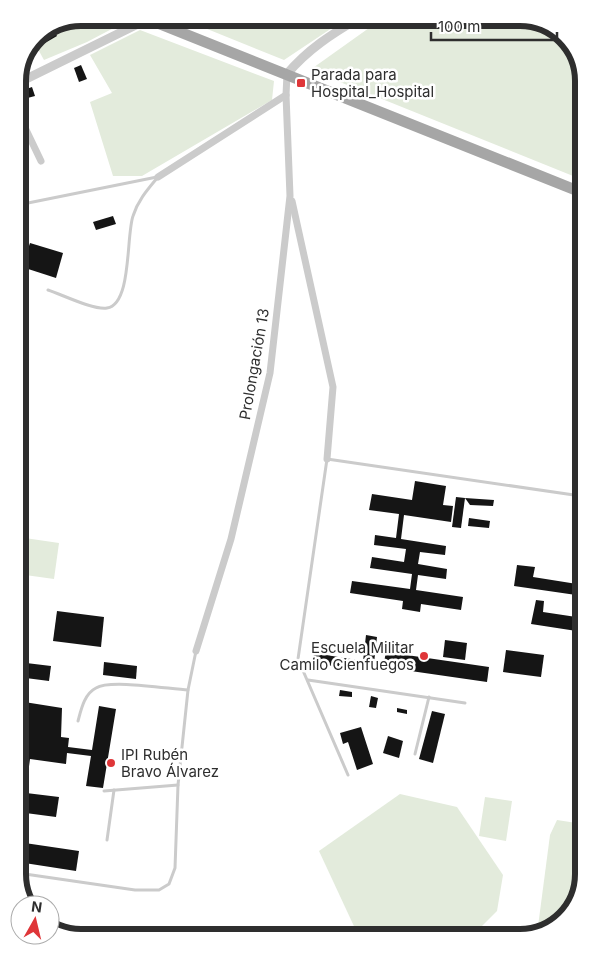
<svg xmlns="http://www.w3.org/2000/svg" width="601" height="955" font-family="Inter,sans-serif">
	<rect width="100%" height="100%" fill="#fff"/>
	<g fill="#e3ebdc">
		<path d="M81 18H116L125 22 87 42 44 60 34 42 36 36Z"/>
		<path d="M180 18H347L284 60Z"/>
		<path d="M383 18H524L555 28 577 53 583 81V180L310 70Z"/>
		<path d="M140 30 274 81 272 100 142 176H113L90 102 112 93 90 55Z"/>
		<path d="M18 537 59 543 54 579 18 574Z"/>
		<path d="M400 794 457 807 503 875 497 911 471 937H359L319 851Z"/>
		<path d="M485 797 512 801 506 841 479 836Z"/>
		<path d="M557 820 583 824V874L575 906 548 931 537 934 550 835Z"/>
	</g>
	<g fill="#151515">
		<path d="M53 29 57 36 45 43 40 34Z"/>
		<path d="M81 65 87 79 79 82 74 68Z"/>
		<path d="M32 87 35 96 20 100 18 92Z"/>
		<path d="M113 216 116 224 96 230 93 222Z"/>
		<path d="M30 243 63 253 56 278 22 267Z"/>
		<path d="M415 481 446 486 443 505 453 506 451 522 404 515 401 539 446 546 445 555 420 552 418 564 447 569 446 579 418 575 416 590 463 597 461 610 421 604 420 612 402 609 403 601 350 593 352 581 410 589 412 574 370 568 372 557 404 562 406 549 374 545 375 535 396 538 399 514 369 510 372 494 412 500Z"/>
		<path d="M456 497 465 498 461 528 452 527Z"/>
		<path d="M465 498 494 500 493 506 470 505Z"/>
		<path d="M469 518 490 521 489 528 468 526Z"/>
		<path d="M517 565 535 567 533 577 577 584 579 574 583 575V596L514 586Z"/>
		<path d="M536 600 544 601 543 612 583 618V632L531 624Z"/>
		<path d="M57 611 104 617 101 647 53 641Z"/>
		<path d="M366 635 377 637 374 663H369L368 671 313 663 314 653 363 661Z"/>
		<path d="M445 640 467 643 465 660 443 657Z"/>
		<path d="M506 650 544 655 541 677 503 672Z"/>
		<path d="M386 652 489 667 487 682 383 667Z"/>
		<path d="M18 662 51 666 49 681 18 677Z"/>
		<path d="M104 662 137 666 136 679 103 675Z"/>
		<path d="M340 690 352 692V697L339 696Z"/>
		<path d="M371 696 378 698 376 708 369 707Z"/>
		<path d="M18 701 62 708 61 737 69 738 68 747 92 750 99 706 116 709 103 788 86 786 91 756 67 753 66 764 30 759 27 781 18 780Z"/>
		<path d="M397 708 407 710V714L397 712Z"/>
		<path d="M432 711 445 714 433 763 419 759Z"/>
		<path d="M361 727 373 764 357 770 348 742 343 744 340 733Z"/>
		<path d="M388 736 403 741 399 758 383 753Z"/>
		<path d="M18 792 59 797 56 817 18 812Z"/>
		<path d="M18 842 79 851 76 871 18 862Z"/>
	</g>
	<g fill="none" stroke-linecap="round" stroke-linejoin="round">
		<g stroke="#cbcbcb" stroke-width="3">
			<path d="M18 205 157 177"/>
			<path d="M48 290C63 295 93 310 107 308 132 304 126 236 133 216 138 200 148 189 158 177"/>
			<path d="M308 680 465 703"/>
			<path d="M78 721C81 710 84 694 96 688 110 679 169 689 188 690"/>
			<path d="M415 754 429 697"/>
			<path d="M348 775 298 659 327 459 574 495"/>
			<path d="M104 791 178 785"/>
			<path d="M107 840 114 790"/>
			<path d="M18 873 135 890H159L169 884 175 868 178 785 188 690 196 651"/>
		</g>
		<g stroke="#cbcbcb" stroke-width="7">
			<path d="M18 113 41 161"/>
			<path d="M158 177 286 95"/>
			<path d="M292 201 333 387 327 459"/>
			<path d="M196 651 231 539 270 373 290 196 286 95 287 74"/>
		</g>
		<g stroke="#cbcbcb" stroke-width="9">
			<path d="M287 74C308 49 332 34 359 18"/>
			<path d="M18 83 148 19"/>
		</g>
		<path stroke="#a6a6a6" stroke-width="11" d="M145 18 583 193"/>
	</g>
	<g fill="#df3639" stroke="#fff" stroke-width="2">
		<rect x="296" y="78" width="10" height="10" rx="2.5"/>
		<circle cx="424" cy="656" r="5"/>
		<circle cx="111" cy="763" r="5"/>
	</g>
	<g text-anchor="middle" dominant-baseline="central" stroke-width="5" stroke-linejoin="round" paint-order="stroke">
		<g font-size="15" fill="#2e2e2e" stroke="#fff" text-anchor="start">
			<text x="311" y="74">Parada para<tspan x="311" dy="17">Hospital_Hospital</tspan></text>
			<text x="414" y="647" text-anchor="end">Escuela Militar<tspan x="414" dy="17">Camilo Cienfuegos</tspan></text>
			<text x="121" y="754">IPI Rubén<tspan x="121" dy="17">Bravo Álvarez</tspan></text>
		</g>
		<g font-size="15" fill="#2e2e2e" stroke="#fff">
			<text transform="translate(254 364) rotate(-80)">Prolongación 13</text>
		</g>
	</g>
	<path d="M0 0H601V955H0ZM81 26H520A55 55 0 0 1 575 81V874A55 55 0 0 1 520 929H81A55 55 0 0 1 26 874V81A55 55 0 0 1 81 26Z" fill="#fff" fill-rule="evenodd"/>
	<path fill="none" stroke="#2e2e2e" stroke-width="6" d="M81 26H520A55 55 0 0 1 575 81V874A55 55 0 0 1 520 929H81A55 55 0 0 1 26 874V81A55 55 0 0 1 81 26Z"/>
	<g transform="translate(35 920) rotate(8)"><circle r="24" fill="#ffffff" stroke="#ababab"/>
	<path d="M0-4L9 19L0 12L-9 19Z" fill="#df3639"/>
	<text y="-8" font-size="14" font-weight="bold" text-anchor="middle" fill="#2e2e2e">N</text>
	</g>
	<path d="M431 32v8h126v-8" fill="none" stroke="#2e2e2e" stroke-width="2.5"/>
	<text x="438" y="32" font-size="15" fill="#2e2e2e" stroke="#ffffff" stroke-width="4" paint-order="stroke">100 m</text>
</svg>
